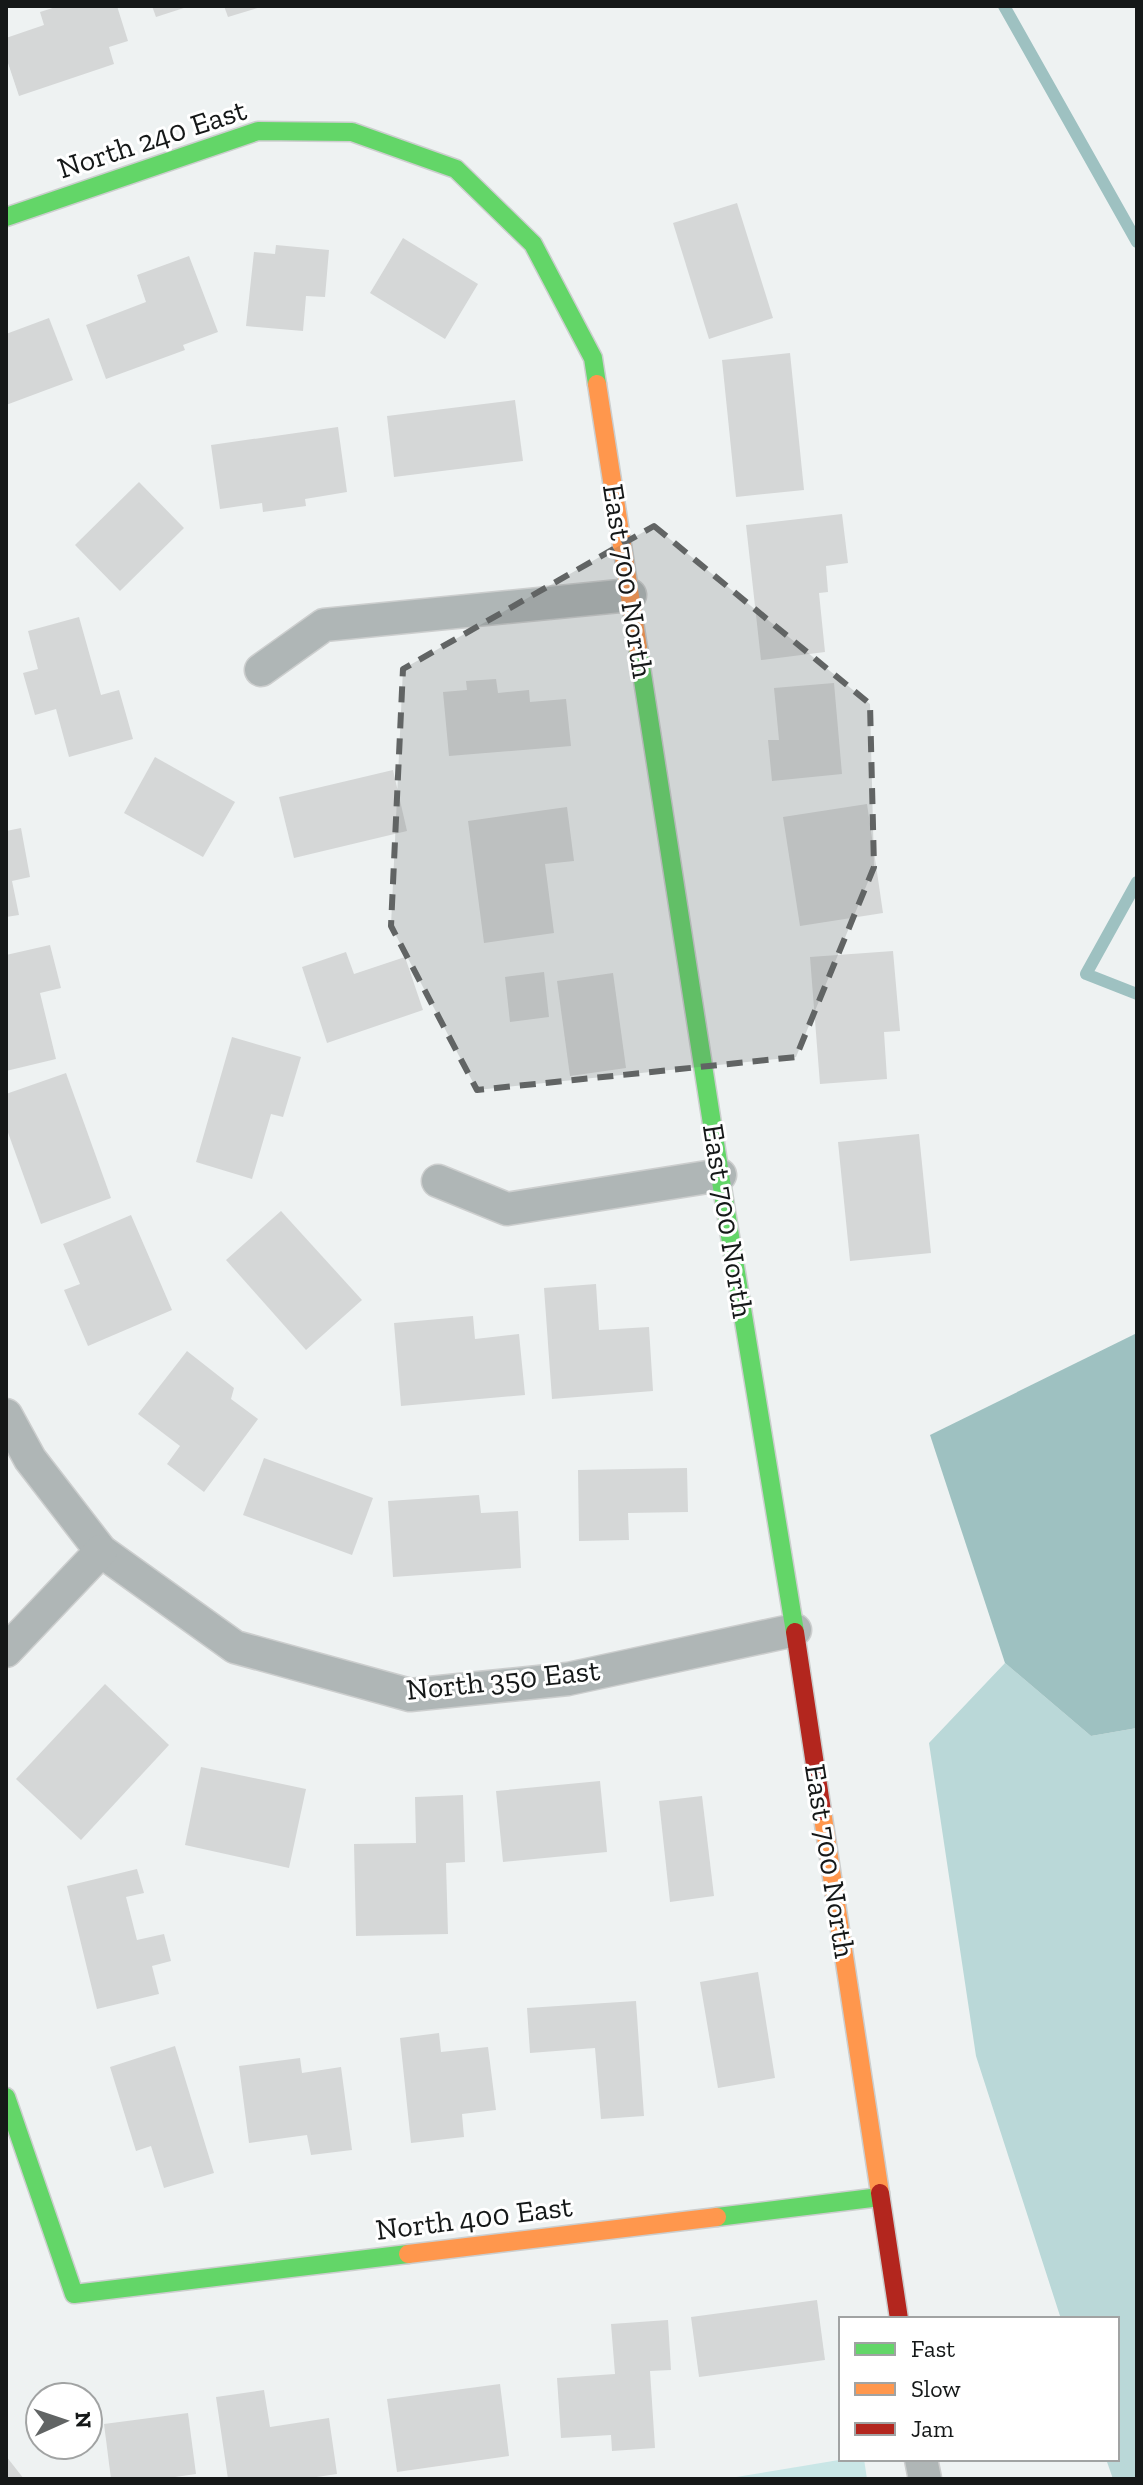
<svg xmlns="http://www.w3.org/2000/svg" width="1143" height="2485" font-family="'Zilla Slab',serif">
	<rect width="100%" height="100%" fill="#eef2f2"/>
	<path fill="#c9e6e6" d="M845 2459H864L867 2479H724Z"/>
	<path fill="#bad8d8" d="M1005 1663 1091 1736 1137 1728V2479H1113L1106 2459H1117V2319H1061L976 2056 929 1743Z"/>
	<path fill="#9ec1c1" d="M1137 1333V1728L1091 1736 1005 1663 930 1435Z"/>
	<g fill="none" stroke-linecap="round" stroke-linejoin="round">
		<g stroke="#9ec1c1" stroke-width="12">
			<path d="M1004 6 1137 242"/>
			<path d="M1137 882 1086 974 1137 994"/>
		</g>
	</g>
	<g fill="#d5d7d7">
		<path d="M59 6H117L128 41 109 47 114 64 19 96 6 57V38L44 25 40 12Z"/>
		<path d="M152 6H187V7L156 17Z"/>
		<path d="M224 6H260L261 7 228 17Z"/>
		<path d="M737 203 773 318 709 339 673 223Z"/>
		<path d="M403 238 478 284 445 339 370 293Z"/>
		<path d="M276 245 329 250 325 297 306 296 303 331 246 326 254 252 275 254Z"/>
		<path d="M189 256 218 332 183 345 185 350 106 379 86 325 146 302 137 275Z"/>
		<path d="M49 318 73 380 6 405V334Z"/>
		<path d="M790 353 804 490 736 497 722 360Z"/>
		<path d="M515 400 523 461 394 477 387 416Z"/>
		<path d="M338 427 347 492 305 499 306 506 263 512 262 503 220 509 211 445Z"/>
		<path d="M139 482 184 528 120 591 75 545Z"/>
		<path d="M842 514 848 563 826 566 828 592 819 593 825 652 761 660 746 525Z"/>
		<path d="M79 617 101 695 119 690 133 739 69 757 56 709 35 715 23 673 38 669 28 631Z"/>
		<path d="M496 679 498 693 529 690 530 702 566 699 571 746 449 756 443 692 467 690 466 681Z"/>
		<path d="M834 683 842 774 772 781 768 740H779L774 688Z"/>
		<path d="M155 757 235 802 203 857 124 813Z"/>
		<path d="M393 770 407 831 294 858 279 797Z"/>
		<path d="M867 804 883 913 800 926 783 817Z"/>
		<path d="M567 807 574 861 545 864 554 933 484 943 468 821Z"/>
		<path d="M21 828 30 877 12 881 19 915 6 917V831Z"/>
		<path d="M50 945 61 988 40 993 56 1059 6 1071V955Z"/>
		<path d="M893 951 900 1031 884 1032 887 1079 820 1084 810 957Z"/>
		<path d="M346 952 354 974 405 957 423 1010 327 1043 302 967Z"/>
		<path d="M544 972 549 1017 510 1022 505 977Z"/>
		<path d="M613 973 626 1068 570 1076 557 981Z"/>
		<path d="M232 1037 301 1057 283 1117 271 1114 252 1179 196 1162Z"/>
		<path d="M66 1073 111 1198 41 1224 6 1127V1094Z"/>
		<path d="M919 1134 931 1253 850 1261 838 1142Z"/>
		<path d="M281 1211 362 1300 306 1350 226 1260Z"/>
		<path d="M131 1215 172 1310 88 1346 64 1290 80 1284 63 1244Z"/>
		<path d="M596 1284 599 1330 649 1327 653 1391 552 1399 544 1288Z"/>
		<path d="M473 1316 475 1339 519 1334 525 1395 401 1406 394 1323Z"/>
		<path d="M187 1351 234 1388 231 1399 258 1419 204 1492 167 1464 180 1446 138 1414Z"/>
		<path d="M264 1458 373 1498 352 1555 243 1515Z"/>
		<path d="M687 1468 688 1512 628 1513 629 1540 579 1541 578 1470Z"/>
		<path d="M479 1495 481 1513 518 1511 521 1568 393 1577 388 1501Z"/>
		<path d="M105 1684 169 1745 81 1840 16 1779Z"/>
		<path d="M201 1767 306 1789 289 1868 185 1845Z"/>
		<path d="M600 1781 607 1852 503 1862 496 1791Z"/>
		<path d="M463 1795 465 1862 446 1863 448 1934 356 1936 354 1844 416 1843 415 1797Z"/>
		<path d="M702 1796 714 1896 670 1902 659 1801Z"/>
		<path d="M137 1869 144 1893 126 1897 137 1940 164 1934 171 1961 152 1966 159 1994 97 2009 67 1886Z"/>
		<path d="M758 1972 775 2078 718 2088 700 1982Z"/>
		<path d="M636 2001 644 2116 601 2119 595 2048 530 2053 527 2008Z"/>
		<path d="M439 2033 441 2052 488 2047 496 2110 462 2114 464 2137 411 2143 400 2038Z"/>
		<path d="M175 2046 214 2173 164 2188 151 2146 136 2151 110 2067Z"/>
		<path d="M300 2058 302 2073 341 2067 352 2150 311 2155 307 2135 249 2143 239 2066Z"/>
		<path d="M817 2300 825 2360 699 2377 691 2317Z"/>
		<path d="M668 2320 671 2370 650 2371 655 2448 612 2451 611 2435 561 2438 557 2378 615 2374 611 2324Z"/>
		<path d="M500 2384 509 2456 397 2472 387 2399Z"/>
		<path d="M264 2390 270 2427 329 2418 337 2474 303 2479H228L216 2397Z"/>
		<path d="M188 2413 196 2474 161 2479H111L104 2424Z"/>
		<path d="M6 2456 24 2479H6Z"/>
	</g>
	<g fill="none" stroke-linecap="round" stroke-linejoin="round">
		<defs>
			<g id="street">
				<path d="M261 670 324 625 630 595"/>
				<path d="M438 1181 507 1209 720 1175"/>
				<path d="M6 1415 30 1459 101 1551 235 1647 410 1695 568 1679 795 1630"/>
				<path d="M6 1651 101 1551"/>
				<path d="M921 2459 925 2479"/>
			</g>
			<g id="fast">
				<path d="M6 217 258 131 352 132 456 169 533 244 593 358 597 384"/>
				<path d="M638 648 720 1175 795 1632"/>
				<path d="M6 2097 74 2294 408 2254"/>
				<path d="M717 2217 880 2197"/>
			</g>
			<g id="slow">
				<path d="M597 384 638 648"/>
				<path d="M822 1811 880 2193"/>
				<path d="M408 2254 717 2217"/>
			</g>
			<g id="jam">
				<path d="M795 1632 822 1811"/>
				<path d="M880 2193 899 2319"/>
			</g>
		</defs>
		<use href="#street" stroke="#cccece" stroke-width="35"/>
		<use href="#fast" stroke="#cccece" stroke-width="21"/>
		<use href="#slow" stroke="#cccece" stroke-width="21"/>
		<use href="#jam" stroke="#cccece" stroke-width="21"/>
		<use href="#street" stroke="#afb6b6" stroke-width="32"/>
		<use href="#fast" stroke="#63d668" stroke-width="18"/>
		<use href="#slow" stroke="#ff974d" stroke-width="18"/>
		<use href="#jam" stroke="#b3261e" stroke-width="18"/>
	</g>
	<path fill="#616464" fill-opacity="0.2" stroke="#616464" stroke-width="6" stroke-dasharray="16 10" stroke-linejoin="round" d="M654 526 870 704 874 867 796 1057 477 1090 391 926 403 669Z"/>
	<g text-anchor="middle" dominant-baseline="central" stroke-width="6" stroke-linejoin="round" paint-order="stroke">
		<g font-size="30" fill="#151818" stroke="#fff">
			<text transform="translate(152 139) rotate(-18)">North 240 East</text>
			<text transform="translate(628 581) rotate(81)">East 700 North</text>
			<text transform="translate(728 1221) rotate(81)">East 700 North</text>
			<text transform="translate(503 1680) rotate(-6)">North 350 East</text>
			<text transform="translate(830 1861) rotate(81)">East 700 North</text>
			<text transform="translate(474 2218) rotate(-7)">North 400 East</text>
		</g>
	</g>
	<rect width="1143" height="2485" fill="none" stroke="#151818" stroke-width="16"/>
	<rect x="839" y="2317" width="280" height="144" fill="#ffffff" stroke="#a1a3a3" stroke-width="2"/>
	<rect x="855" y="2343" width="40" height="12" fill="#63d668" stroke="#a1a3a3" stroke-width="2"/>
	<text x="911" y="2357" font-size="24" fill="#151818">Fast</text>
	<rect x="855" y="2383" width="40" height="12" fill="#ff974d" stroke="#a1a3a3" stroke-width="2"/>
	<text x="911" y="2397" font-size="24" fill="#151818">Slow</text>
	<rect x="855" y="2423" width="40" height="12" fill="#b3261e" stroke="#a1a3a3" stroke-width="2"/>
	<text x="911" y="2437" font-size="24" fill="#151818">Jam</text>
	<g transform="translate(64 2421) rotate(87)"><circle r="38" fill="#ffffff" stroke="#a1a3a3" stroke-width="2"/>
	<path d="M0-6L14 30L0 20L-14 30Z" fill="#616464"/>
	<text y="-12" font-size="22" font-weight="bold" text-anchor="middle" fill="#151818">N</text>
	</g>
</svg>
